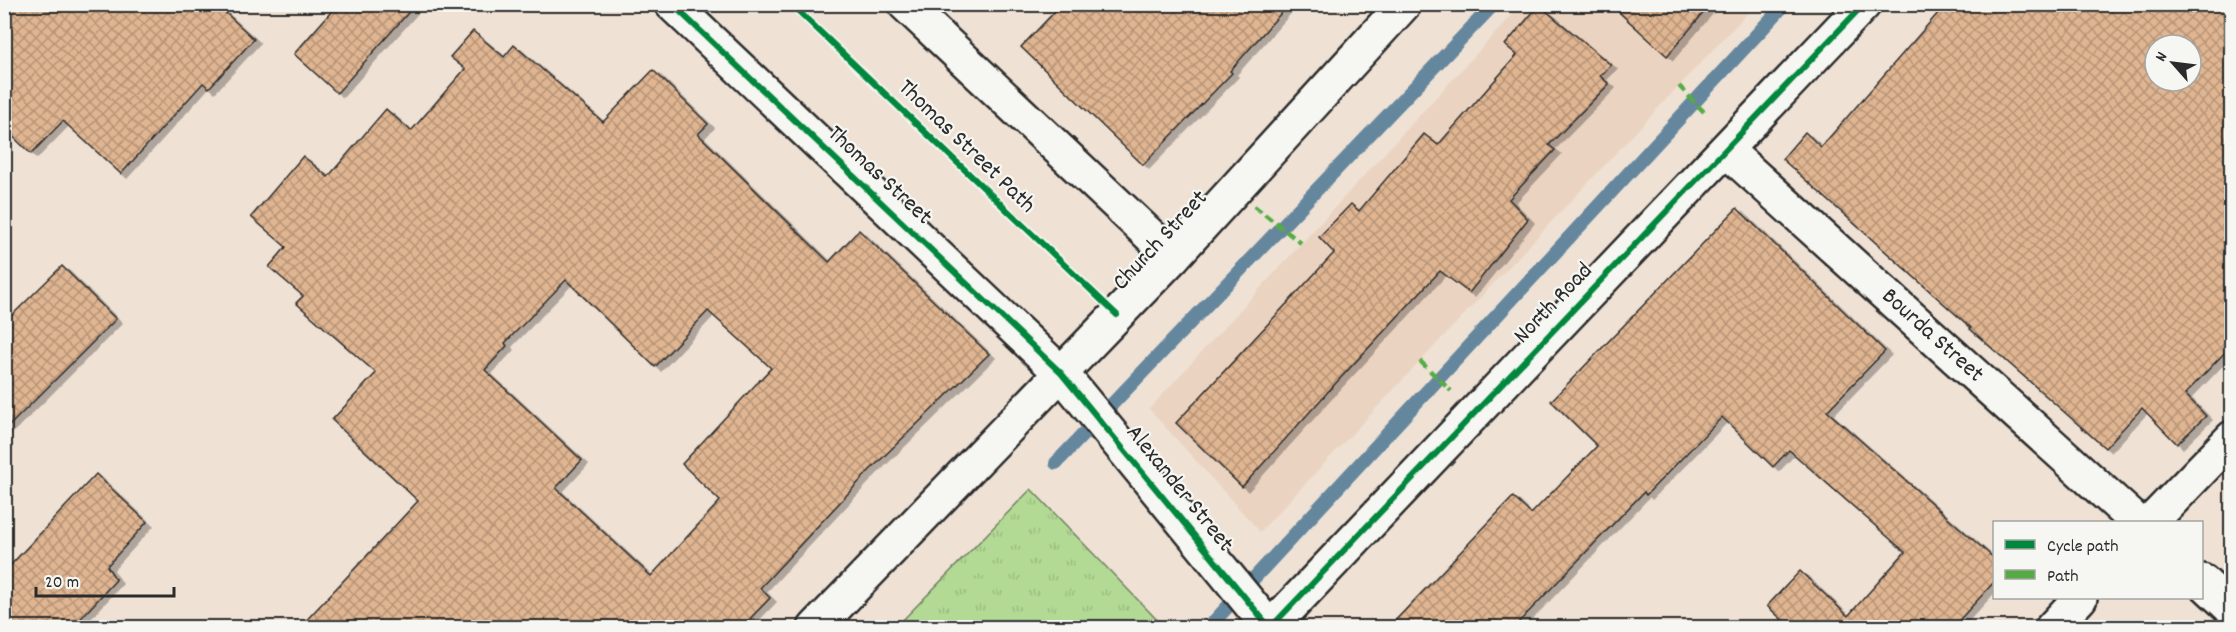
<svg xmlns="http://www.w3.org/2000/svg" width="2236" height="632" font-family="Dekko,sans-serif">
	<defs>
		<pattern id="park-tufts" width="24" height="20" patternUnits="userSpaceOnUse" patternTransform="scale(1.5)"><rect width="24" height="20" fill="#b3da95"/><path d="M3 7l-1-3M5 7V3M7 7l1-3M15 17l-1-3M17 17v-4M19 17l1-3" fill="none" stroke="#9abb81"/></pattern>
		<pattern id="building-cross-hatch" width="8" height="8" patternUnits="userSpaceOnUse" patternTransform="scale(1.5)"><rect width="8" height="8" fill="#e0b591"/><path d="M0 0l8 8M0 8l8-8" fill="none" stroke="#b69377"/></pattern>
		<filter id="shadow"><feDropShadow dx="6" dy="4" stdDeviation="0" flood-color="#0004"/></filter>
	</defs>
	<rect width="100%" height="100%" fill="#efe2d5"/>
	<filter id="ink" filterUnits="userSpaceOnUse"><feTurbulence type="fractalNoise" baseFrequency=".0167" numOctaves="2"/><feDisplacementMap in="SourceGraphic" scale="12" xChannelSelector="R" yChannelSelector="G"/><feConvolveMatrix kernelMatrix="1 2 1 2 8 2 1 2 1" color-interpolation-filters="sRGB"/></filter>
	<g filter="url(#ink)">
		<path fill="#ead4c1" d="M1521 5H1755L1260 532 1149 409Z"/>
		<path fill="url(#park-tufts)" stroke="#6f8260" stroke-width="1.5" d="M1031 489 1164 627H896Z"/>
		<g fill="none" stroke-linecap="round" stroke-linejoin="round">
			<g stroke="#65879e" stroke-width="14">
				<path d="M1056 463 1494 4"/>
				<path d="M1208 628 1785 4"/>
			</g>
		</g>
		<g fill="url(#building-cross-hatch)" stroke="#2b2b2b" stroke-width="1.5" fill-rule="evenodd" filter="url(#shadow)">
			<path d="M4 4H216L254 39 209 88 203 83 121 174 63 121 31 154 4 128Z"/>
			<path d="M338 4H416L337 93 294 54Z"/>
			<path d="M1062 4H1289L1230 71 1232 73 1143 165 1021 47Z"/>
			<path d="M1610 4H1711L1667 56Z"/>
			<path d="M1946 4H2232V345L2185 394 2206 416 2177 444 2142 408 2105 448 1970 329 1971 328 1782 159 1805 132 1821 147ZM2155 45H2191V81H2155Z"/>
			<path d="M1539 5 1611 65 1600 76 1609 84 1549 145 1555 150 1509 199 1528 219 1469 293 1440 271 1335 384 1242 487 1176 423 1334 253 1319 237 1351 204 1359 211 1424 134 1438 145 1517 55 1505 45Z"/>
			<path d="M473 31 504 57 514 45 603 122 653 70 708 124 698 134 829 262 859 230 989 354 870 470 760 588 770 598 742 627H300L418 501 332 420 376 373 296 303 303 296 269 267 286 247 251 217 303 156 328 177 386 109 411 131 465 69 450 57ZM566 280 655 367 708 311 771 368 682 464 720 501 651 576 556 488 582 460 485 370 507 346 505 343Z"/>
			<path d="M1737 208 1885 351 1827 411 1995 559V581L1953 627H1790L1767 606 1800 571 1848 616 1905 552 1789 450 1773 467 1722 417 1646 495 1644 492 1514 627H1389L1513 497 1531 514 1597 446 1551 401Z"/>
			<path d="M62 266 116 319 4 431V323Z"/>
			<path d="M96 474 147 522 107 566 116 580 73 627H4V572Z"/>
		</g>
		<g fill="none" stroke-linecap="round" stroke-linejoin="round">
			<defs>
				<g id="minor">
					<path d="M1726 150 2137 522"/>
					<path d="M2151 522 2232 438"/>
					<path d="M2202 581 2232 609"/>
					<path d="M2052 628 2080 598"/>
				</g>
				<g id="tertiary">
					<path d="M672 4 1061 373 1270 628"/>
					<path d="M905 4 1173 257"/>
					<path d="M815 628 1173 257 1404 4"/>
					<path d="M1270 628 1864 4"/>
				</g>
			</defs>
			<use href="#minor" stroke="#2b2b2b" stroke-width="38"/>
			<use href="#tertiary" stroke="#2b2b2b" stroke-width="38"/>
			<use href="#minor" stroke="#f6f6f2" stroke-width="33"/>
			<use href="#tertiary" stroke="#f6f6f2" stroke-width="33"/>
			<g stroke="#54ab44" stroke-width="4.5" stroke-dasharray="9 4.5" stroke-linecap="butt">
				<path d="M1679 86 1705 113"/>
				<path d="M1254 206 1301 243"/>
				<path d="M1420 361 1451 391"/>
			</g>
			<defs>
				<g id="cycleway">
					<path d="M672 4 1061 373 1270 628"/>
					<path d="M791 4 1117 315"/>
					<path d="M1270 628 1864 4"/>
				</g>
			</defs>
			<use href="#cycleway" stroke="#f6f6f2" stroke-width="10"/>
			<use href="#cycleway" stroke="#00873e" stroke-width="6"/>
		</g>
	</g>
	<g text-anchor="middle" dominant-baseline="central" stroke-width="4.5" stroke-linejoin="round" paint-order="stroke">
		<g font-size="24" fill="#2b2b2b" stroke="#f6f6f2">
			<text transform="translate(966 147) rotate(44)">Thomas Street Path</text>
			<text transform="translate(879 176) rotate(43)">Thomas Street</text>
			<text transform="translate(1161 241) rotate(-47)">Church Street</text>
			<text transform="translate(1554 304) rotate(-46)">North Road</text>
			<text transform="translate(1932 336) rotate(42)">Bourda Street</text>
			<text transform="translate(1179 489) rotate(51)">Alexander Street</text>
		</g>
	</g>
	<rect width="2236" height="632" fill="none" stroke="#f6f6f2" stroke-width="24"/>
	<rect x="12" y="12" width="2212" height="608" fill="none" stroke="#2b2b2b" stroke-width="2" filter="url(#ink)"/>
	<rect x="1993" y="521" width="210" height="78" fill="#f6f6f2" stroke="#a5a5a2" stroke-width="1.5"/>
	<rect x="2005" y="540" width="30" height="9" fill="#00873e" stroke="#a5a5a2" stroke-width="1.5"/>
	<text x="2047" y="551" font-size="18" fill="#2b2b2b">Cycle path</text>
	<rect x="2005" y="570" width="30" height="9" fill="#54ab44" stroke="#a5a5a2" stroke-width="1.5"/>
	<text x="2047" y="581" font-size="18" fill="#2b2b2b">Path</text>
	<g transform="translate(2173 63) rotate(298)"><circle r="28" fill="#f6f6f2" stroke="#a5a5a2" stroke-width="1.5"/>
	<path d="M0-4.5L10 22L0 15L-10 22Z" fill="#2b2b2b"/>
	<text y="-9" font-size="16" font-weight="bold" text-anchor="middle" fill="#2b2b2b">N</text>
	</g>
	<path d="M36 587v9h138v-9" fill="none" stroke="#2b2b2b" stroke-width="3"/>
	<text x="45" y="587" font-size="18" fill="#2b2b2b" stroke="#f6f6f2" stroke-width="4.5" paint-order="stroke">20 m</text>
</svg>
